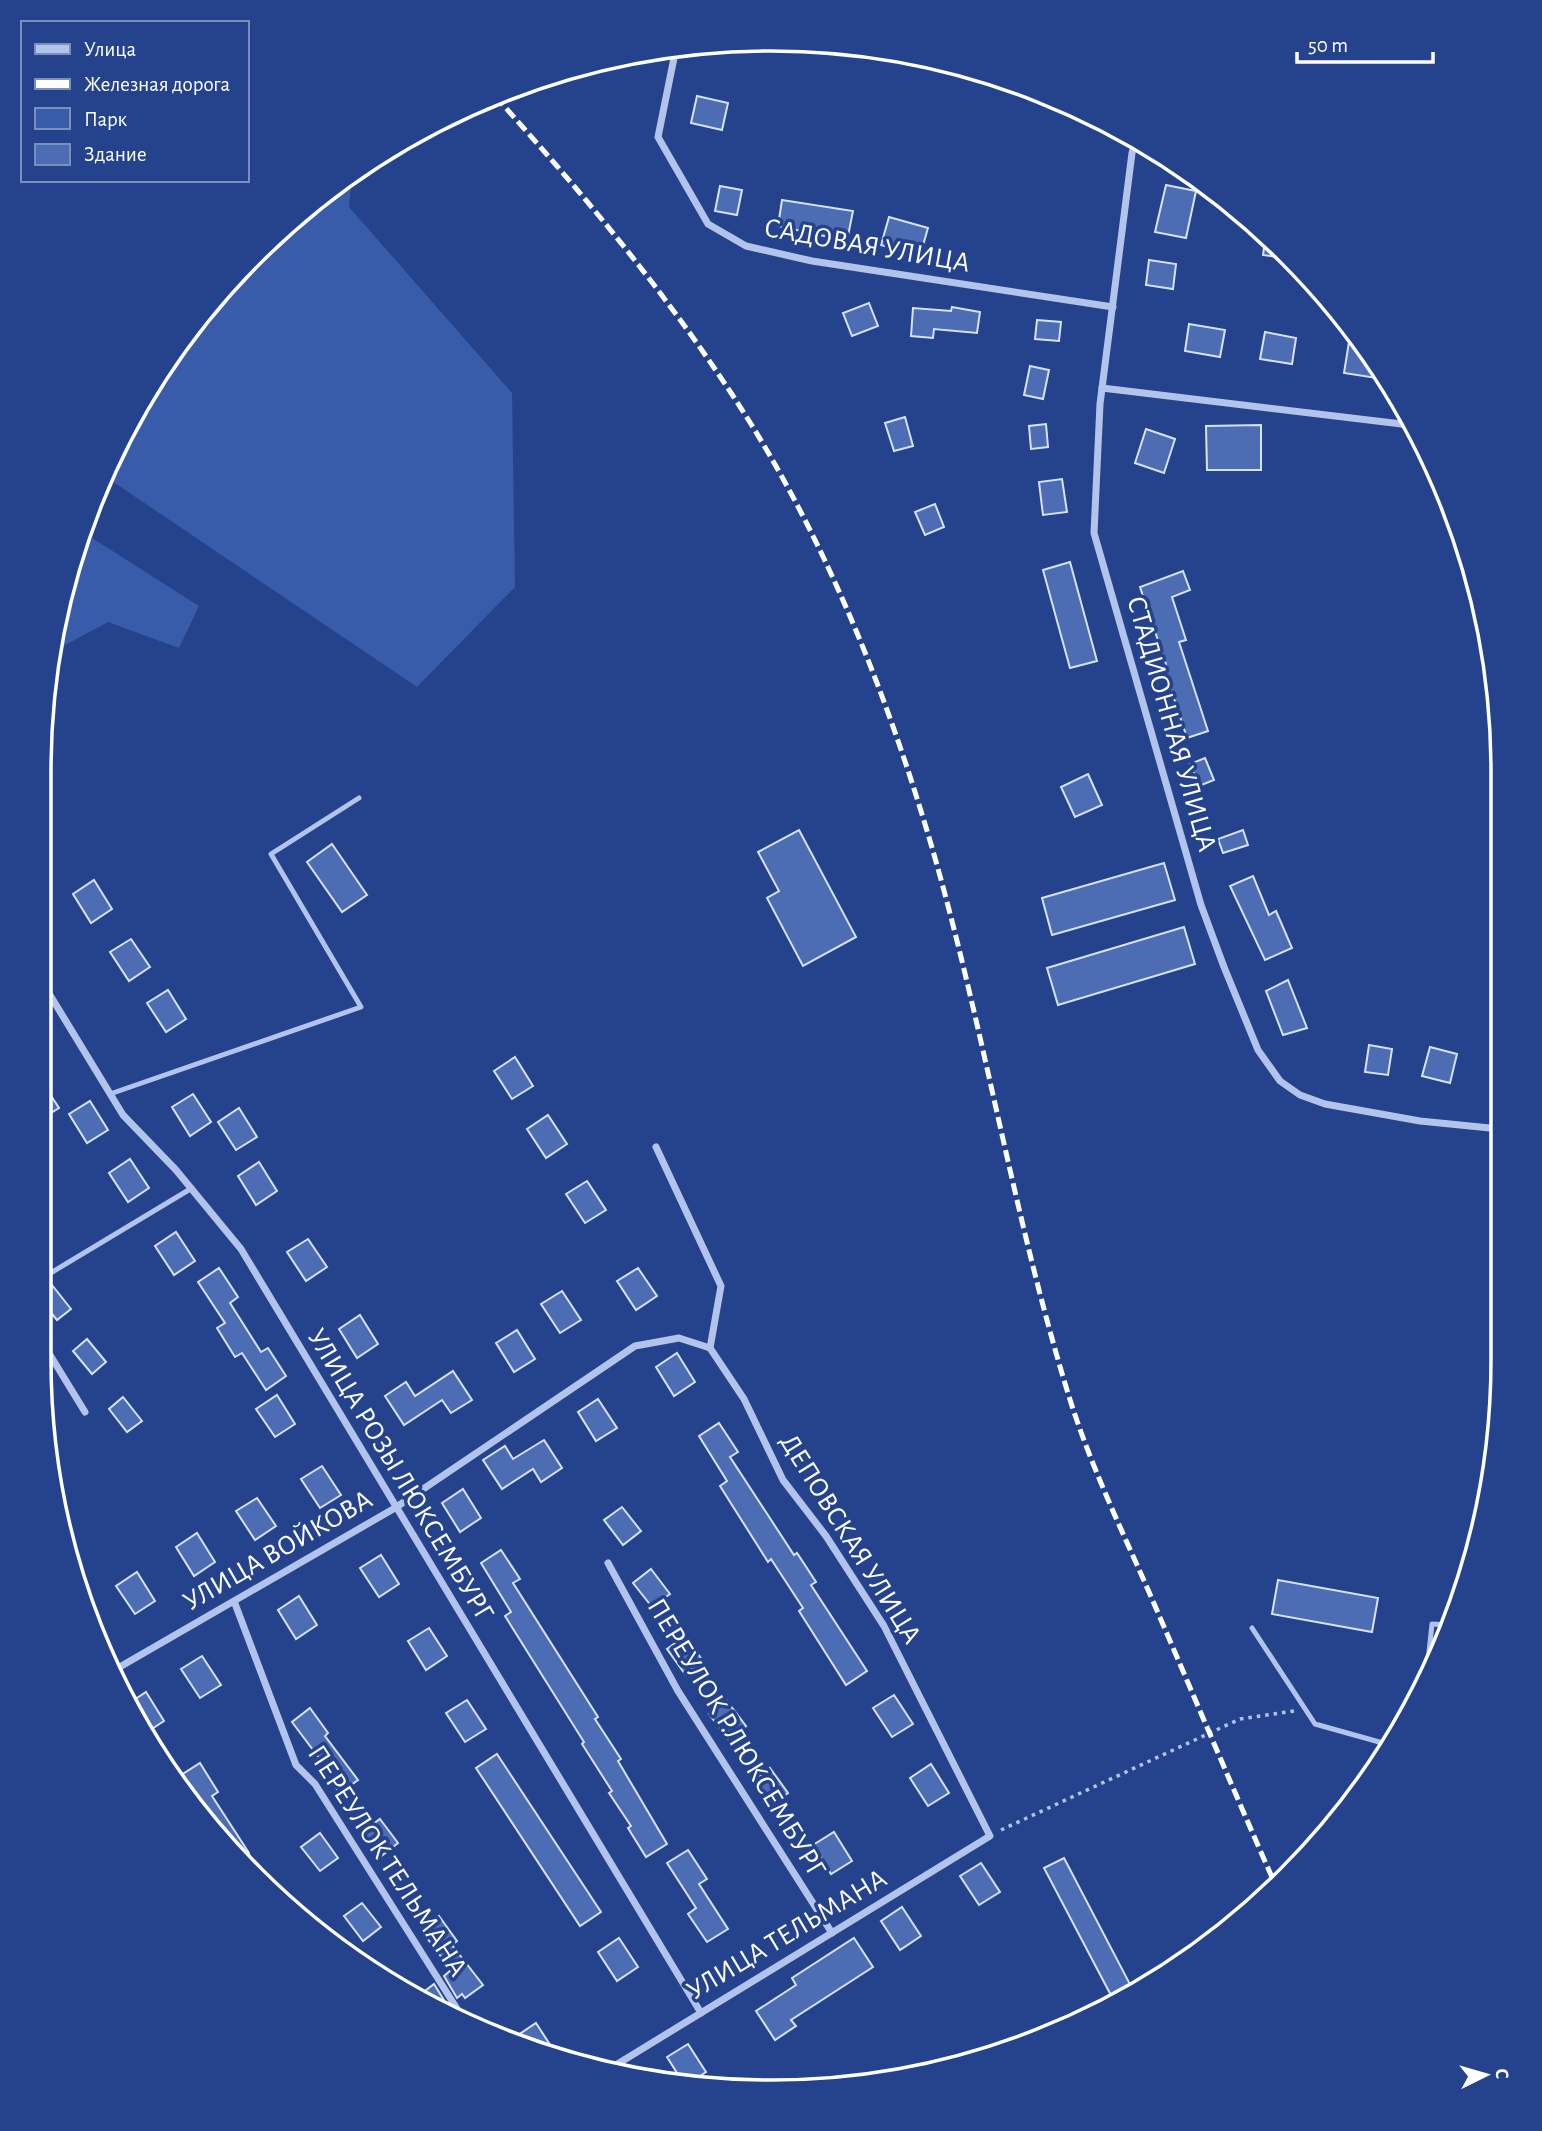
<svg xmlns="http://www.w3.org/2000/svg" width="1542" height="2131" font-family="'Alegreya Sans',sans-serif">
	<rect width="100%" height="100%" fill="#24438c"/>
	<g fill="#385ca9">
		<path d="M352 173 349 207 512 393 515 587 417 687 103 475C122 439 140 401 161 366 199 303 289 212 352 173Z"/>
		<path d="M81 531 199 606 179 648 108 622 54 651 63 582Z"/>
	</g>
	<g fill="#4c6cb3" stroke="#d7e1f8" stroke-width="2">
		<path d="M697 96 728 103 722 130 691 123Z"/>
		<path d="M1166 185 1196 191 1186 238 1155 232Z"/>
		<path d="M720 186 742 190 737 215 715 211Z"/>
		<path d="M782 200 853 211 847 241 778 226Z"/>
		<path d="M889 217 928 228 920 256 881 245Z"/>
		<path d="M1266 234 1291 259 1263 255Z"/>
		<path d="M1149 260 1176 264 1173 289 1146 285Z"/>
		<path d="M869 303 878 326 852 336 843 313Z"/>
		<path d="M952 307 980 312 977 333 934 329 933 338 911 336 913 308 951 311Z"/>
		<path d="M1037 320 1061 322 1059 341 1035 339Z"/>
		<path d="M1189 324 1225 330 1220 357 1185 351Z"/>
		<path d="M1265 332 1296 338 1292 364 1260 359Z"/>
		<path d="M1349 342 1363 344 1383 379 1344 373Z"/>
		<path d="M1030 366 1049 370 1043 399 1024 395Z"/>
		<path d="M905 417 913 446 894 451 885 423Z"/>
		<path d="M1046 424 1048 447 1031 449 1029 426Z"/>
		<path d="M1261 425V470H1207L1206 426Z"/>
		<path d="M1146 429 1175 439 1164 473 1135 463Z"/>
		<path d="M1062 479 1067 512 1043 515 1039 482Z"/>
		<path d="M935 504 944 527 925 535 915 512Z"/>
		<path d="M1070 562 1097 661 1070 668 1043 570Z"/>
		<path d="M1183 571 1190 590 1172 597 1186 640 1179 642 1208 731 1187 738 1165 671 1168 670 1140 587Z"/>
		<path d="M1205 758 1214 780 1199 786 1190 764Z"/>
		<path d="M1088 774 1102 805 1075 817 1061 787Z"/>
		<path d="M799 830 856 937 803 966 767 898 779 891 758 852Z"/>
		<path d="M1243 830 1248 845 1223 853 1218 839Z"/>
		<path d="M332 844 367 895 342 912 307 862Z"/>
		<path d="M1164 863 1175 900 1052 935 1042 898Z"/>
		<path d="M1253 876 1269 915 1276 911 1292 948 1265 960 1230 886Z"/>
		<path d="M94 880 112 909 91 923 73 894Z"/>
		<path d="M1184 927 1195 964 1058 1005 1047 968Z"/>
		<path d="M131 939 150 967 129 981 110 952Z"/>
		<path d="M1288 980 1307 1028 1283 1035 1266 991Z"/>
		<path d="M168 990 186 1019 166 1032 147 1003Z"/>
		<path d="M1369 1045 1392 1049 1388 1075 1365 1072Z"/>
		<path d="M1430 1047 1457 1054 1450 1083 1422 1076Z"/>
		<path d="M515 1057 533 1086 512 1099 494 1071Z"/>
		<path d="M38 1076 59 1108 38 1121Z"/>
		<path d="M193 1094 211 1122 190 1136 172 1107Z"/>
		<path d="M90 1101 108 1130 87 1143 69 1114Z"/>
		<path d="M239 1108 257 1137 236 1150 218 1122Z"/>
		<path d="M548 1115 567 1144 546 1158 527 1129Z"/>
		<path d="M130 1159 149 1188 128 1202 109 1173Z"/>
		<path d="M259 1162 277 1191 256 1205 238 1176Z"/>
		<path d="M587 1181 606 1210 585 1223 566 1194Z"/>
		<path d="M176 1232 195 1261 174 1275 155 1246Z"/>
		<path d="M308 1239 327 1267 306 1281 287 1252Z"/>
		<path d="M219 1268 238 1297 230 1303 261 1352 268 1348 286 1376 266 1390 242 1353 235 1357 217 1328 225 1323 198 1282Z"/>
		<path d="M638 1268 657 1296 636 1310 617 1281Z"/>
		<path d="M52 1285 71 1309 57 1320 38 1297Z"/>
		<path d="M562 1291 581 1320 560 1333 541 1304Z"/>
		<path d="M360 1315 378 1344 357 1358 339 1329Z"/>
		<path d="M517 1330 535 1359 514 1372 496 1343Z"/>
		<path d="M87 1339 106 1362 92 1374 73 1351Z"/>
		<path d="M677 1353 695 1382 674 1396 656 1367Z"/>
		<path d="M453 1371 472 1400 451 1413 442 1400 404 1425 385 1396 406 1382 415 1396Z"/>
		<path d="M277 1395 295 1424 275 1437 256 1409Z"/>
		<path d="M123 1397 142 1421 127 1432 109 1409Z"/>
		<path d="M598 1399 617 1428 596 1441 578 1412Z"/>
		<path d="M719 1423 738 1452 730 1457 794 1555 797 1553 816 1582 811 1585 867 1671 846 1685 799 1611 803 1608 771 1559 768 1562 720 1486 727 1481 699 1436Z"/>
		<path d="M544 1440 562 1468 541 1482 533 1469 502 1489 483 1460 505 1446 513 1459Z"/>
		<path d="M322 1466 341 1495 320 1508 301 1479Z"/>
		<path d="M463 1489 481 1518 460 1532 442 1503Z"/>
		<path d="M257 1498 276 1526 255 1540 236 1511Z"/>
		<path d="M622 1507 641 1531 623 1545 604 1520Z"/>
		<path d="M197 1533 215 1562 194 1576 176 1547Z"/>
		<path d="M501 1550 520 1579 513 1583 598 1717 595 1719 621 1759 618 1761 667 1844 646 1857 628 1828 631 1826 609 1793 612 1791 582 1744 584 1742 505 1616 511 1612 481 1563Z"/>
		<path d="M381 1555 399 1584 379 1597 360 1568Z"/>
		<path d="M651 1569 670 1594 652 1607 633 1583Z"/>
		<path d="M137 1572 155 1601 135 1614 116 1586Z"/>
		<path d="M1278 1580 1378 1598 1372 1632 1272 1614Z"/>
		<path d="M299 1596 317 1625 296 1639 278 1610Z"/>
		<path d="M429 1628 447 1656 426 1670 408 1641Z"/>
		<path d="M685 1636 703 1661 685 1674 667 1649Z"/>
		<path d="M202 1656 221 1685 200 1698 181 1669Z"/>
		<path d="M146 1692 164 1721 144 1734 128 1704Z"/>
		<path d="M894 1695 913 1724 892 1737 873 1708Z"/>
		<path d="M467 1700 486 1729 465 1742 446 1713Z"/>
		<path d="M727 1701 746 1726 728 1739 709 1714Z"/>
		<path d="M310 1708 328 1733 325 1736 358 1780 340 1793 322 1769 325 1766 292 1722Z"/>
		<path d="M497 1754 601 1912 580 1926 476 1768Z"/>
		<path d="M200 1763 218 1792 212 1796 249 1853 242 1858 200 1810 178 1777Z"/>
		<path d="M931 1764 949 1793 928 1806 910 1778Z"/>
		<path d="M770 1768 788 1793 770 1806 752 1782Z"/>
		<path d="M380 1819 398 1843 380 1857 362 1832Z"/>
		<path d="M834 1832 852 1861 831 1874 813 1845Z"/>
		<path d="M320 1833 338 1858 320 1871 301 1847Z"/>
		<path d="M688 1850 707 1879 699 1884 728 1929 707 1942 688 1914 696 1908 667 1863Z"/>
		<path d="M1064 1858 1133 1990 1114 2001 1044 1868Z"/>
		<path d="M981 1863 1000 1892 979 1905 960 1876Z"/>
		<path d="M362 1903 381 1927 363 1941 344 1916Z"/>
		<path d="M902 1907 921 1936 900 1950 881 1921Z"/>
		<path d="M439 1916 457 1941 452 1945 483 1985 465 1998 462 1994 457 1998 444 1976 451 1970 421 1930Z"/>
		<path d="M619 1938 638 1967 617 1981 598 1952Z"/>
		<path d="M854 1938 873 1967 791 2020 796 2026 775 2040 756 2011 796 1985 792 1978Z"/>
		<path d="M434 1984 447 2005 439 2011 417 1997Z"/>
		<path d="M536 2023 556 2054 512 2039Z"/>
		<path d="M688 2044 706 2072 688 2084H684L667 2057Z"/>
	</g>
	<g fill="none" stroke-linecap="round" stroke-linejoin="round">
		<path stroke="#b2c4eb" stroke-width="3.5" stroke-dasharray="3.5 5" stroke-linecap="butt" d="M1001 1830 1240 1719 1294 1711"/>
		<g stroke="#b2c4eb" stroke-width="5">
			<path d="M110 1094 361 1007 271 854 359 798"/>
			<path d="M39 1280 192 1188"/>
			<path d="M1252 1628 1315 1724 1390 1745"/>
			<path d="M1425 1689 1432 1624 1450 1625"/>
		</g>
		<g stroke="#b2c4eb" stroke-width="7">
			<path d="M676 48 658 137 708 224 746 246 812 261 1113 307"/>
			<path d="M1137 137 1132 153 1100 404 1094 533 1201 905 1224 967 1258 1050 1280 1081 1300 1095 1325 1104 1420 1121 1500 1129"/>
			<path d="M1102 388 1410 425"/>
			<path d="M39 977 123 1115 176 1170 241 1249 701 2013"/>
			<path d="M39 1337 85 1412"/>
			<path d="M608 1563 678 1691 832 1933"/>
			<path d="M234 1601 296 1765 315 1784 466 2023"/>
			<path d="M111 1672 395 1508 635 1346 679 1338 710 1348"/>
			<path d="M606 2071 990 1836 884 1626 826 1536 783 1480 744 1399 710 1348 721 1286 656 1147"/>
		</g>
		<path stroke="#fff" stroke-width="5" stroke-dasharray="12 5" stroke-linecap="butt" d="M495 96C588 199 677 306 751 424 832 555 890 703 933 851 984 1029 1013 1213 1067 1390 1088 1460 1120 1526 1149 1592 1191 1689 1232 1787 1275 1884"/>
	</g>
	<g text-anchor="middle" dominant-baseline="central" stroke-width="7" stroke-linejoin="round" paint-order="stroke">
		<g font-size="28" fill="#fff" stroke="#24438c">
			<text transform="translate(867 246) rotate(10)">САДОВАЯ УЛИЦА</text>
			<text transform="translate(1171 724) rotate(74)">СТАДИОННАЯ УЛИЦА</text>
			<text transform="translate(400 1475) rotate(59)">УЛИЦА РОЗЫ ЛЮКСЕМБУРГ</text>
			<text transform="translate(850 1539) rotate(58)">ДЕПОВСКАЯ УЛИЦА</text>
			<text transform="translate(278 1551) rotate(-30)">УЛИЦА ВОЙКОВА</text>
			<text transform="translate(736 1738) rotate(59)">ПЕРЕУЛОК Р.ЛЮКСЕМБУРГ</text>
			<text transform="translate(387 1861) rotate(57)">ПЕРЕУЛОК ТЕЛЬМАНА</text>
			<text transform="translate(787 1935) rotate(-31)">УЛИЦА ТЕЛЬМАНА</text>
		</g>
	</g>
	<path d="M0 0H1542V2131H0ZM771 51H771A720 720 0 0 1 1491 771V1360A720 720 0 0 1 771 2080H771A720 720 0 0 1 51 1360V771A720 720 0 0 1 771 51Z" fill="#24438c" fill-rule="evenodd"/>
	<path fill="none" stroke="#fff" stroke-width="3.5" d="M771 51H771A720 720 0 0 1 1491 771V1360A720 720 0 0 1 771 2080H771A720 720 0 0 1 51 1360V771A720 720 0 0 1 771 51Z"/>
	<rect x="21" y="21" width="228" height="161" fill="#24438c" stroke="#7c8eba" stroke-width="2"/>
	<rect x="35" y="44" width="35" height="10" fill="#b2c4eb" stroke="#7c8eba" stroke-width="2"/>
	<text x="84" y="56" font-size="21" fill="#ffffff">Улица</text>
	<rect x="35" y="79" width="35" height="10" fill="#ffffff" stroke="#7c8eba" stroke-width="2"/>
	<text x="84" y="91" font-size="21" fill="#ffffff">Железная дорога</text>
	<rect x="35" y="108" width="35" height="21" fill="#385ca9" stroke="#7c8eba" stroke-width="2"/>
	<text x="84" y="126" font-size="21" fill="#ffffff">Парк</text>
	<rect x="35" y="144" width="35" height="21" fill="#4c6cb3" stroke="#7c8eba" stroke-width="2"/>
	<text x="84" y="161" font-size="21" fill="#ffffff">Здание</text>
	<g transform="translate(1486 2075) rotate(85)" stroke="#24438c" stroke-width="5" paint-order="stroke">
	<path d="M0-5L12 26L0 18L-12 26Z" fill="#ffffff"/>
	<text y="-10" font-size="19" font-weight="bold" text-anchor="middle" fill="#ffffff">С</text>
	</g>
	<path d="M1297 52v10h136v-10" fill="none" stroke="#ffffff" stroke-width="3.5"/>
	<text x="1308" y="52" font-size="21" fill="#ffffff" stroke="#24438c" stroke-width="5" paint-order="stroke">50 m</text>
</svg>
